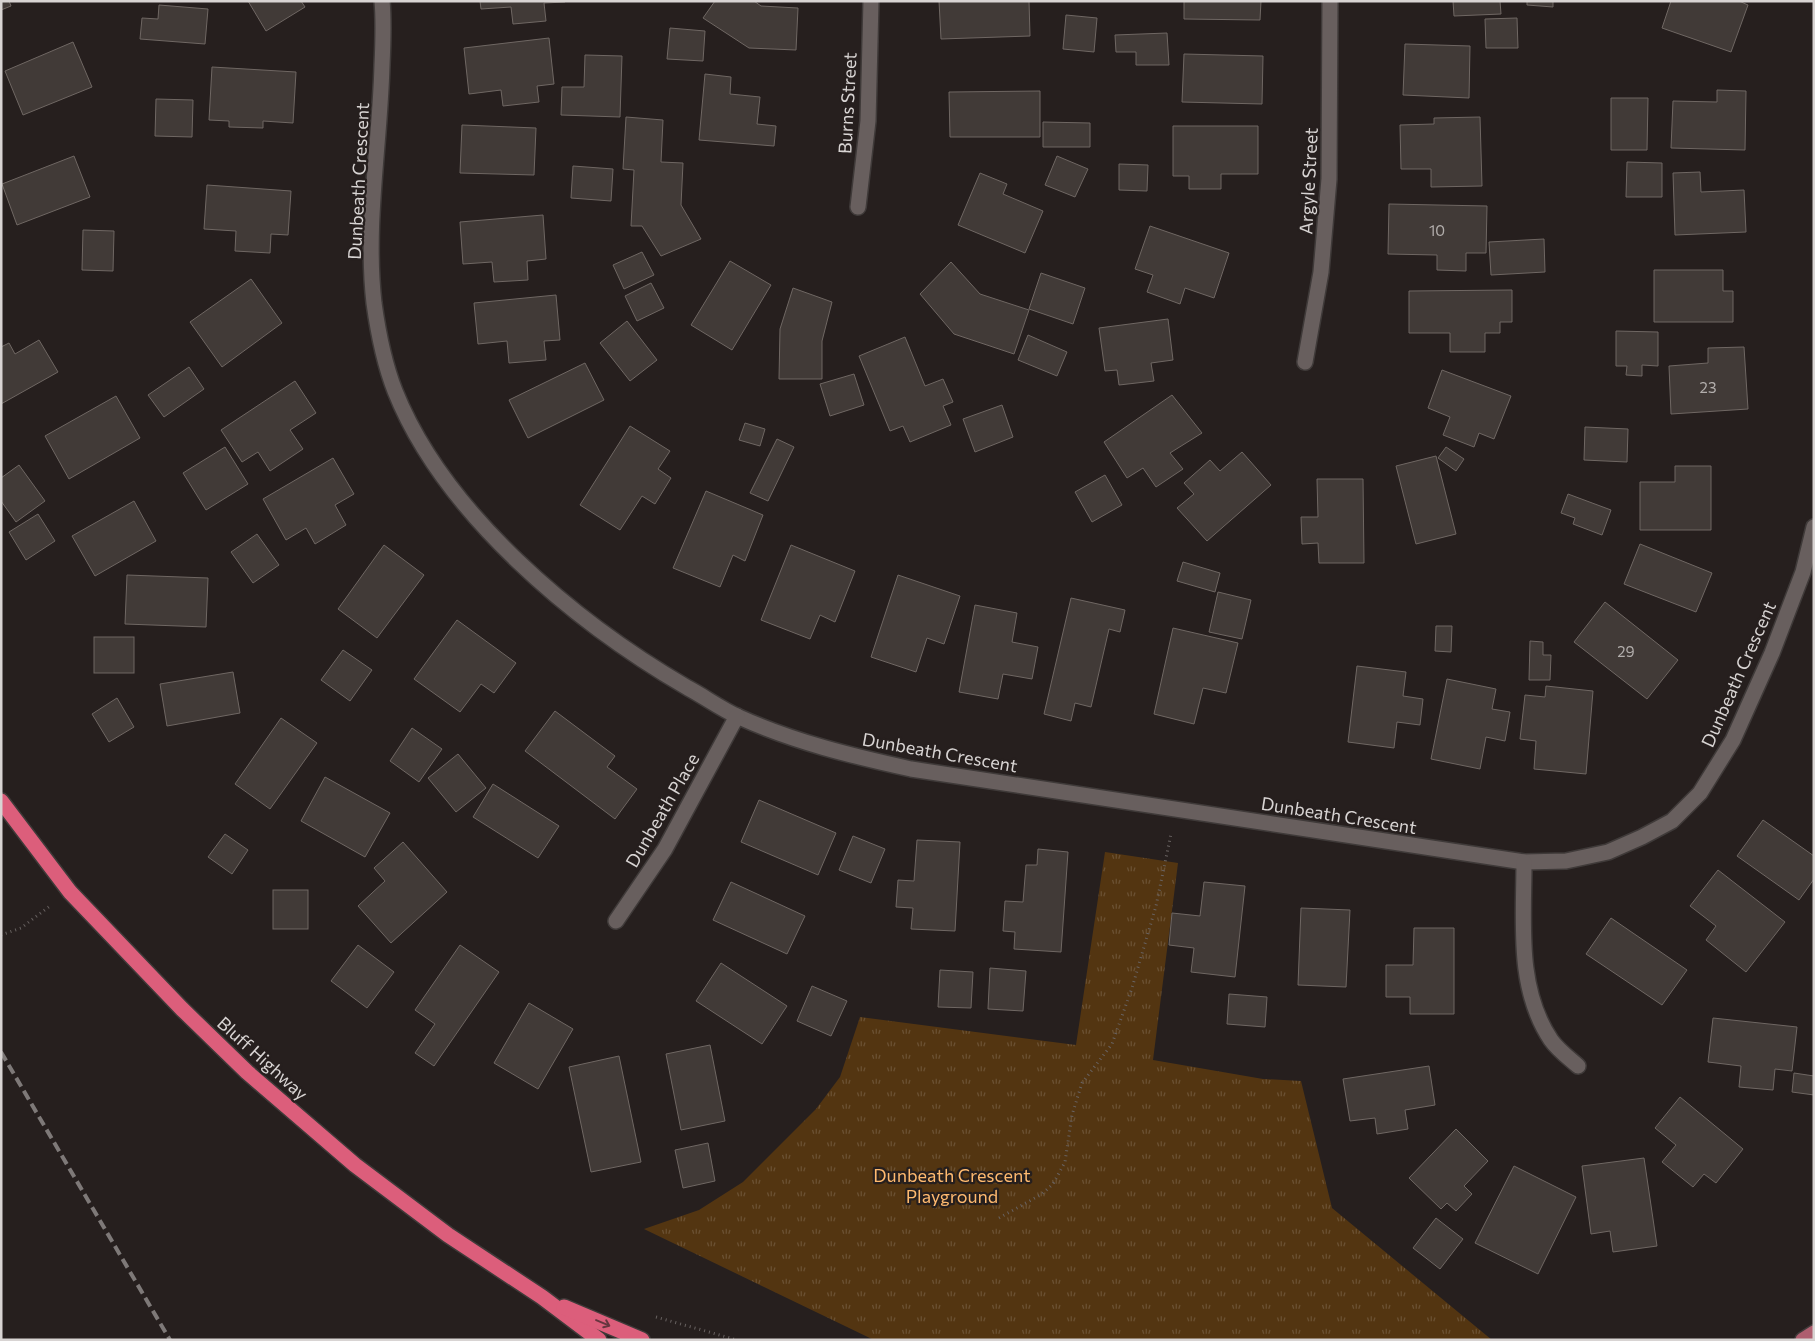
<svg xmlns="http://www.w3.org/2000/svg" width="1815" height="1341" font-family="Commissioner,sans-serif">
	<defs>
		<pattern id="park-tufts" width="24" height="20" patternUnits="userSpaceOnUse" patternTransform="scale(1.25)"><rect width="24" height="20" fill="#533511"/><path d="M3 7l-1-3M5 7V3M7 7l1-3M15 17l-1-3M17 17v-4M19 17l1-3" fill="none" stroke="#6b5133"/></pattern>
	</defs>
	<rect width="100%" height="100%" fill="#261f1e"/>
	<path fill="url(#park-tufts)" d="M1105 852 1178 863 1153 1060 1263 1079 1301 1081 1332 1208 1492 1340H874L644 1229 699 1210 743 1182 816 1109 840 1077 860 1017 1076 1045Z"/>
	<g fill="#413a37" stroke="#6f6763">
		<path d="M1 1H9L11 6 1 10Z"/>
		<path d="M248 1H301L305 7 266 31Z"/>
		<path d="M480 1H565V2L544 3 546 21 513 24 511 7 481 9Z"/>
		<path d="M715 1H754L761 6 798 8 796 50 749 48 703 18Z"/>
		<path d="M939 1H1029L1030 36 941 39Z"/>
		<path d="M1184 1H1261L1260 20 1184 19Z"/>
		<path d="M1453 1H1500L1501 14 1454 16Z"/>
		<path d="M1527 1H1553V7L1527 5Z"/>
		<path d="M1671 1H1739L1748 5 1731 52 1662 28Z"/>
		<path d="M159 5 208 9 205 44 140 39 142 18 158 19Z"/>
		<path d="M1066 15 1097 18 1094 52 1063 49Z"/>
		<path d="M1517 18 1518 48H1486L1485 19Z"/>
		<path d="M670 28 705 31 703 61 667 59Z"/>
		<path d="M1167 33 1169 65H1136V52H1116L1115 35Z"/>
		<path d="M549 38 554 84 537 86 539 102 503 106 501 90 469 94 464 48Z"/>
		<path d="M73 42 92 87 23 115 5 71Z"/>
		<path d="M1405 44 1470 46 1469 98 1403 95Z"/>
		<path d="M1184 54 1263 56 1262 104 1182 102Z"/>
		<path d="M585 55 622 56 620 117 561 115 562 87H584Z"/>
		<path d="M212 67 296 72 293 123 263 121V128L229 127V121L209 120Z"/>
		<path d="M705 74 731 77 730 94 760 97 757 124 776 126 774 146 699 140Z"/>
		<path d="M1717 90 1746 91 1745 150 1671 148 1673 101 1717 102Z"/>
		<path d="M1040 91V137H950L949 92Z"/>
		<path d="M1611 98H1648L1647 150H1611Z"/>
		<path d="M156 99 193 100 192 137 155 136Z"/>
		<path d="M626 117 663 120 661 162 683 163 681 205 701 239 661 256 642 226H631L634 170 623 169Z"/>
		<path d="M1480 117 1482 186 1431 187V169H1401L1400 125 1434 124V118Z"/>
		<path d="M1043 122 1090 123V147H1043Z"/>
		<path d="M462 125 536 128 534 175 460 173Z"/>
		<path d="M1173 126H1258V174H1221V189H1189V176H1173Z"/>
		<path d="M74 156 90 197 17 225 2 184Z"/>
		<path d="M1057 156 1088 169 1075 197 1045 185Z"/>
		<path d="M1627 162 1662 163V197H1626Z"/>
		<path d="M1119 164 1148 165 1147 191 1119 190Z"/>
		<path d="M573 166 613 169 611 201 571 198Z"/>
		<path d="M1700 172 1701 192 1744 190 1746 232 1675 235 1673 173Z"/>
		<path d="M980 173 1007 184 1003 194 1043 211 1025 253 958 225Z"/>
		<path d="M207 185 291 191 288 235 271 234 270 253 235 251 236 231 204 229Z"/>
		<path d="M1389 204 1487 206 1486 253H1466V271L1437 270V255L1388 254Z"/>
		<path d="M543 215 546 259 527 261 528 280 494 282 492 262 463 264 460 222Z"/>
		<path d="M1150 226 1229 253 1214 298 1185 288 1180 304 1147 292 1153 275 1135 269Z"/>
		<path d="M83 230 114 231 113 271 82 270Z"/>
		<path d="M1544 239 1545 272 1491 275 1489 242Z"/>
		<path d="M642 252 654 275 624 289 613 265Z"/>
		<path d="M730 261 771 285 732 350 691 325Z"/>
		<path d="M951 262 980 294 1029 310 1014 354 954 334 920 294Z"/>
		<path d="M1654 270H1723V291H1733V322H1654Z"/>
		<path d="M1041 273 1085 288 1073 324 1029 309Z"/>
		<path d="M251 279 282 323 222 367 190 322Z"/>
		<path d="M651 283 664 308 637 321 625 296Z"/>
		<path d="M793 288 832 302 822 341V379H779L780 329Z"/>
		<path d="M1512 290V322H1500V333H1485V352H1450V333H1409V291Z"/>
		<path d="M556 295 560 340 544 341 546 360 509 363 507 341 478 344 474 303Z"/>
		<path d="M1168 319 1173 360 1151 363 1154 381 1119 385 1117 370 1105 371 1099 328Z"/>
		<path d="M627 321 657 360 630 381 600 343Z"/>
		<path d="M1616 331 1658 332V366L1642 365V376L1626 375 1627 366H1616Z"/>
		<path d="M1028 335 1067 352 1057 376 1018 360Z"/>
		<path d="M905 337 925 386 943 379 953 402 943 406 951 425 910 442 903 426 890 431 859 356Z"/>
		<path d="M39 340 58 372 1 404V347L9 343 15 354Z"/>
		<path d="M1744 347 1748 409 1671 414 1669 366 1708 363V348Z"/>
		<path d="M585 363 604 400 528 438 509 400Z"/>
		<path d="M189 367 204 389 164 417 148 395Z"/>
		<path d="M1442 370 1511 396 1494 439 1479 433 1474 447 1443 435 1450 417 1428 408Z"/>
		<path d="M854 374 864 405 830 416 820 384Z"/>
		<path d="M295 381 316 413 290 430 303 449 270 471 258 452 242 462 221 430Z"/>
		<path d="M1172 395 1202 433 1170 453 1183 469 1156 487 1143 468 1127 478 1104 442Z"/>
		<path d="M116 396 140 438 69 479 45 436Z"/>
		<path d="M1002 405 1013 437 975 452 963 419Z"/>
		<path d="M745 423 765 429 760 446 739 440Z"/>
		<path d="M630 426 670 451 658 469 671 478 655 504 642 496 620 530 580 505Z"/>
		<path d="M1585 427 1628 429 1627 462 1584 460Z"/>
		<path d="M777 439 794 447 768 501 750 493Z"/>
		<path d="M225 447 248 484 206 510 183 473Z"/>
		<path d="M1446 447 1464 459 1456 471 1438 458Z"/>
		<path d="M1242 452 1271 485 1207 541 1177 508 1194 494 1184 483 1210 460 1220 471Z"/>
		<path d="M1436 456 1456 534 1416 544 1396 466Z"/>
		<path d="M333 458 354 494 335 505 346 525 315 544 306 528 286 540 263 499Z"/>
		<path d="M19 465 45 501 16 522 1 501V478Z"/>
		<path d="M1675 466H1711V530H1640V482H1675Z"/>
		<path d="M1105 475 1122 505 1092 522 1075 492Z"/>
		<path d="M1317 479H1363L1364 563H1319L1318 543 1302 544 1301 517H1318Z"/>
		<path d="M706 491 763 515 745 561 733 555 720 587 673 568Z"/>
		<path d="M1568 494 1611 510 1602 535 1573 524 1575 518 1561 513Z"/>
		<path d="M134 501 156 541 95 576 72 536Z"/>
		<path d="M38 514 55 541 26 560 9 532Z"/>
		<path d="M257 534 279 565 253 583 231 552Z"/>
		<path d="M1640 544 1712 573 1696 612 1624 584Z"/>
		<path d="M384 545 424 575 377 638 338 609Z"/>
		<path d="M791 545 855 571 835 622 820 615 810 639 761 620Z"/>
		<path d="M1183 562 1220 573 1215 592 1177 581Z"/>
		<path d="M127 575 208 578 206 627 125 624Z"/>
		<path d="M898 575 960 596 944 644 927 638 916 672 871 657Z"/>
		<path d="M1218 592 1251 600 1242 639 1209 632Z"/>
		<path d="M1071 598 1125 610 1120 632 1109 629 1091 707 1075 703 1071 721 1044 714Z"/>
		<path d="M1605 602 1678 660 1647 699 1574 642Z"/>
		<path d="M975 605 1017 613 1012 642 1038 647 1032 679 1003 674 998 699 959 692Z"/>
		<path d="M457 620 516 663 494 693 481 684 460 712 414 679Z"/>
		<path d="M1436 626H1452L1451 652 1435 651Z"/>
		<path d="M1173 628 1238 643 1226 693 1203 688 1194 724 1154 714Z"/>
		<rect x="94" y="637" width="40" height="36"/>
		<path d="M1530 641 1543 642V655H1551L1550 680H1529Z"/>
		<path d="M343 650 372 670 350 701 321 680Z"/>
		<path d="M1357 666 1406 672 1403 696 1423 699 1420 725 1397 722 1394 748 1348 742Z"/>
		<path d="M233 672 240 713 167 726 160 684Z"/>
		<path d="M1447 679 1496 689 1492 709 1510 712 1505 741 1486 737 1480 769 1431 759Z"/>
		<path d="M1546 686 1593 691 1586 774 1534 769 1536 741 1520 739 1525 695 1545 697Z"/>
		<path d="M117 698 134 727 109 742 92 714Z"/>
		<path d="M555 711 615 756 607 767 637 789 615 819 525 751Z"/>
		<path d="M281 718 317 743 270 809 235 784Z"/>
		<path d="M412 728 442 749 419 782 390 761Z"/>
		<path d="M458 754 486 788 456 812 428 778Z"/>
		<path d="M325 777 390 813 365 857 301 821Z"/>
		<path d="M493 784 559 826 538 858 473 817Z"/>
		<path d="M759 800 836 833 818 875 741 842Z"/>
		<path d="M1763 820 1814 856V879L1799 900 1737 856Z"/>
		<path d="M225 834 248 850 232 874 208 857Z"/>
		<path d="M853 836 885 849 871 883 839 870Z"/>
		<path d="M917 840 960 842 955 931 911 929 913 908 896 907 898 880 914 881Z"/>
		<path d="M403 842 447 892 391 943 358 906 385 881 374 868Z"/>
		<path d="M1038 849 1068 852 1061 952 1014 949 1015 932 1003 931 1005 901 1023 902 1026 865H1037Z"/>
		<path d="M1718 870 1785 922 1746 972 1706 940 1716 926 1690 906Z"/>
		<path d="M731 882 805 916 787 954 713 920Z"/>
		<path d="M1204 882 1245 886 1235 977 1191 972 1194 948 1169 945 1172 913 1200 916Z"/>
		<rect x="273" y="890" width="35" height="39"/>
		<path d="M1301 908 1350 910 1346 987 1298 985Z"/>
		<path d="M1611 918 1687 970 1662 1005 1586 954Z"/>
		<path d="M1414 928H1454V1014H1410V997H1386V965H1413Z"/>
		<path d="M358 945 394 972 367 1008 331 981Z"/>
		<path d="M460 945 499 972 434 1066 415 1053 435 1024 415 1010Z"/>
		<path d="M721 963 787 1006 762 1044 696 1001Z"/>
		<path d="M990 968 1026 971 1023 1011 988 1009Z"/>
		<path d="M940 970 973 972 971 1008 938 1007Z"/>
		<path d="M812 986 847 1001 831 1036 797 1021Z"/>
		<path d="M1229 994 1267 997 1265 1027 1227 1024Z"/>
		<path d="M529 1003 573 1029 538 1089 494 1063Z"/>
		<path d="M1713 1018 1797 1027 1792 1071 1775 1069 1773 1090 1739 1087 1741 1066 1708 1062Z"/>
		<path d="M710 1045 725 1121 681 1130 666 1054Z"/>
		<path d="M619 1056 641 1162 591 1172 569 1067Z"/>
		<path d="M1429 1066 1435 1105 1405 1110 1408 1129 1377 1134 1375 1118 1350 1121 1343 1079Z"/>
		<path d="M1794 1073 1814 1076V1095L1792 1092Z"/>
		<path d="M1680 1097 1743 1149 1716 1183 1704 1174 1693 1187 1662 1162 1676 1145 1655 1128Z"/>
		<path d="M1456 1129 1488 1161 1464 1186 1472 1194 1456 1211 1447 1203 1441 1209 1409 1178Z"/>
		<path d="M708 1143 715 1181 683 1188 675 1150Z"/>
		<path d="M1644 1158 1657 1246 1613 1252 1610 1231 1591 1234 1582 1166Z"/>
		<path d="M1514 1166 1576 1197 1538 1274 1475 1243Z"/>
		<path d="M1436 1218 1463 1239 1440 1269 1413 1248Z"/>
	</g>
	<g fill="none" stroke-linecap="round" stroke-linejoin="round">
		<defs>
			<g id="minor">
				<path d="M382 1C384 22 383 44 382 65 380 144 365 224 374 303 378 332 384 363 395 391 444 514 576 623 688 688 705 697 721 709 739 717 794 742 852 756 911 769L1524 862 1566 861 1608 852 1642 837 1672 821 1700 793 1733 740 1772 653 1803 572 1814 527"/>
				<path d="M858 207 868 121 871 1"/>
				<path d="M1305 362 1321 272 1329 179 1330 1"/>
				<path d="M1524 862C1524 921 1516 988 1551 1040 1558 1050 1569 1058 1578 1066"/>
				<path d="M616 921 665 849 737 716"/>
			</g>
			<path id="major" d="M1803 1340 1814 1333"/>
			<g id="highway">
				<path d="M1 801 70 892 182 1009 247 1072 355 1165 448 1235 542 1297 599 1340"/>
				<path d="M564 1307 642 1340"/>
			</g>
		</defs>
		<use href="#minor" stroke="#3f3a39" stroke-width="18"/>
		<use href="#major" stroke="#3f3a39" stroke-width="18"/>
		<use href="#highway" stroke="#3f3a39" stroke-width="18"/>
		<g stroke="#686261" stroke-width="3" stroke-dasharray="1 4" stroke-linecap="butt">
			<path d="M1 935 21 928 50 906"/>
			<path d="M999 1218 1042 1194 1053 1184 1065 1162 1072 1115 1082 1083 1112 1044 1132 988 1156 906 1171 834"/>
			<path d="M656 1317 737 1340"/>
		</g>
		<use href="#minor" stroke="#685f5e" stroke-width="15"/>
		<use href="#major" stroke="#ae5e6f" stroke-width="15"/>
		<use href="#highway" stroke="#dc5e7b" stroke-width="15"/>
		<path stroke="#7e7978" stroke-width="4" stroke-dasharray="10 5" stroke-linecap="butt" d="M1 1052 170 1340"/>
	</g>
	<defs><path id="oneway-shaft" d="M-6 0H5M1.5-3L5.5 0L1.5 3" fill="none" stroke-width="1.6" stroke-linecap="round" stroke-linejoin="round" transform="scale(1.25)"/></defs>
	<use stroke="#66353f" href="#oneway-shaft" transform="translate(603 1323) rotate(23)"/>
	<g text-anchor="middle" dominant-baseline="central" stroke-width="4.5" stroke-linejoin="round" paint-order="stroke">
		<g font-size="15" fill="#b2aeac">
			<text x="1437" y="230">10</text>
			<text x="1708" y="387">23</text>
			<text x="1626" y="651">29</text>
		</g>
		<g font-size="18" fill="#d8d4d3" stroke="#261f1e">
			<text transform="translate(847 103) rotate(-87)">Burns Street</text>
			<text transform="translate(358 181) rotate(-87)">Dunbeath Crescent</text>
			<text transform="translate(1308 181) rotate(-87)">Argyle Street</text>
			<text transform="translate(1738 674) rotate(-66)">Dunbeath Crescent</text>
			<text transform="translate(940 752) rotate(10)">Dunbeath Crescent</text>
			<text transform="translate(662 810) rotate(-60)">Dunbeath Place</text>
			<text transform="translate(1339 815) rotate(9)">Dunbeath Crescent</text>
			<text transform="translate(263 1058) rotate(42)">Bluff Highway</text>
		</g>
		<g font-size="18" fill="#ffba6f" stroke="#261f1e">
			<text x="952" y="1175">Dunbeath Crescent<tspan x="952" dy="21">Playground</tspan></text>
		</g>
	</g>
	<rect width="1815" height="1341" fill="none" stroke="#d8d4d3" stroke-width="5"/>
</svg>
